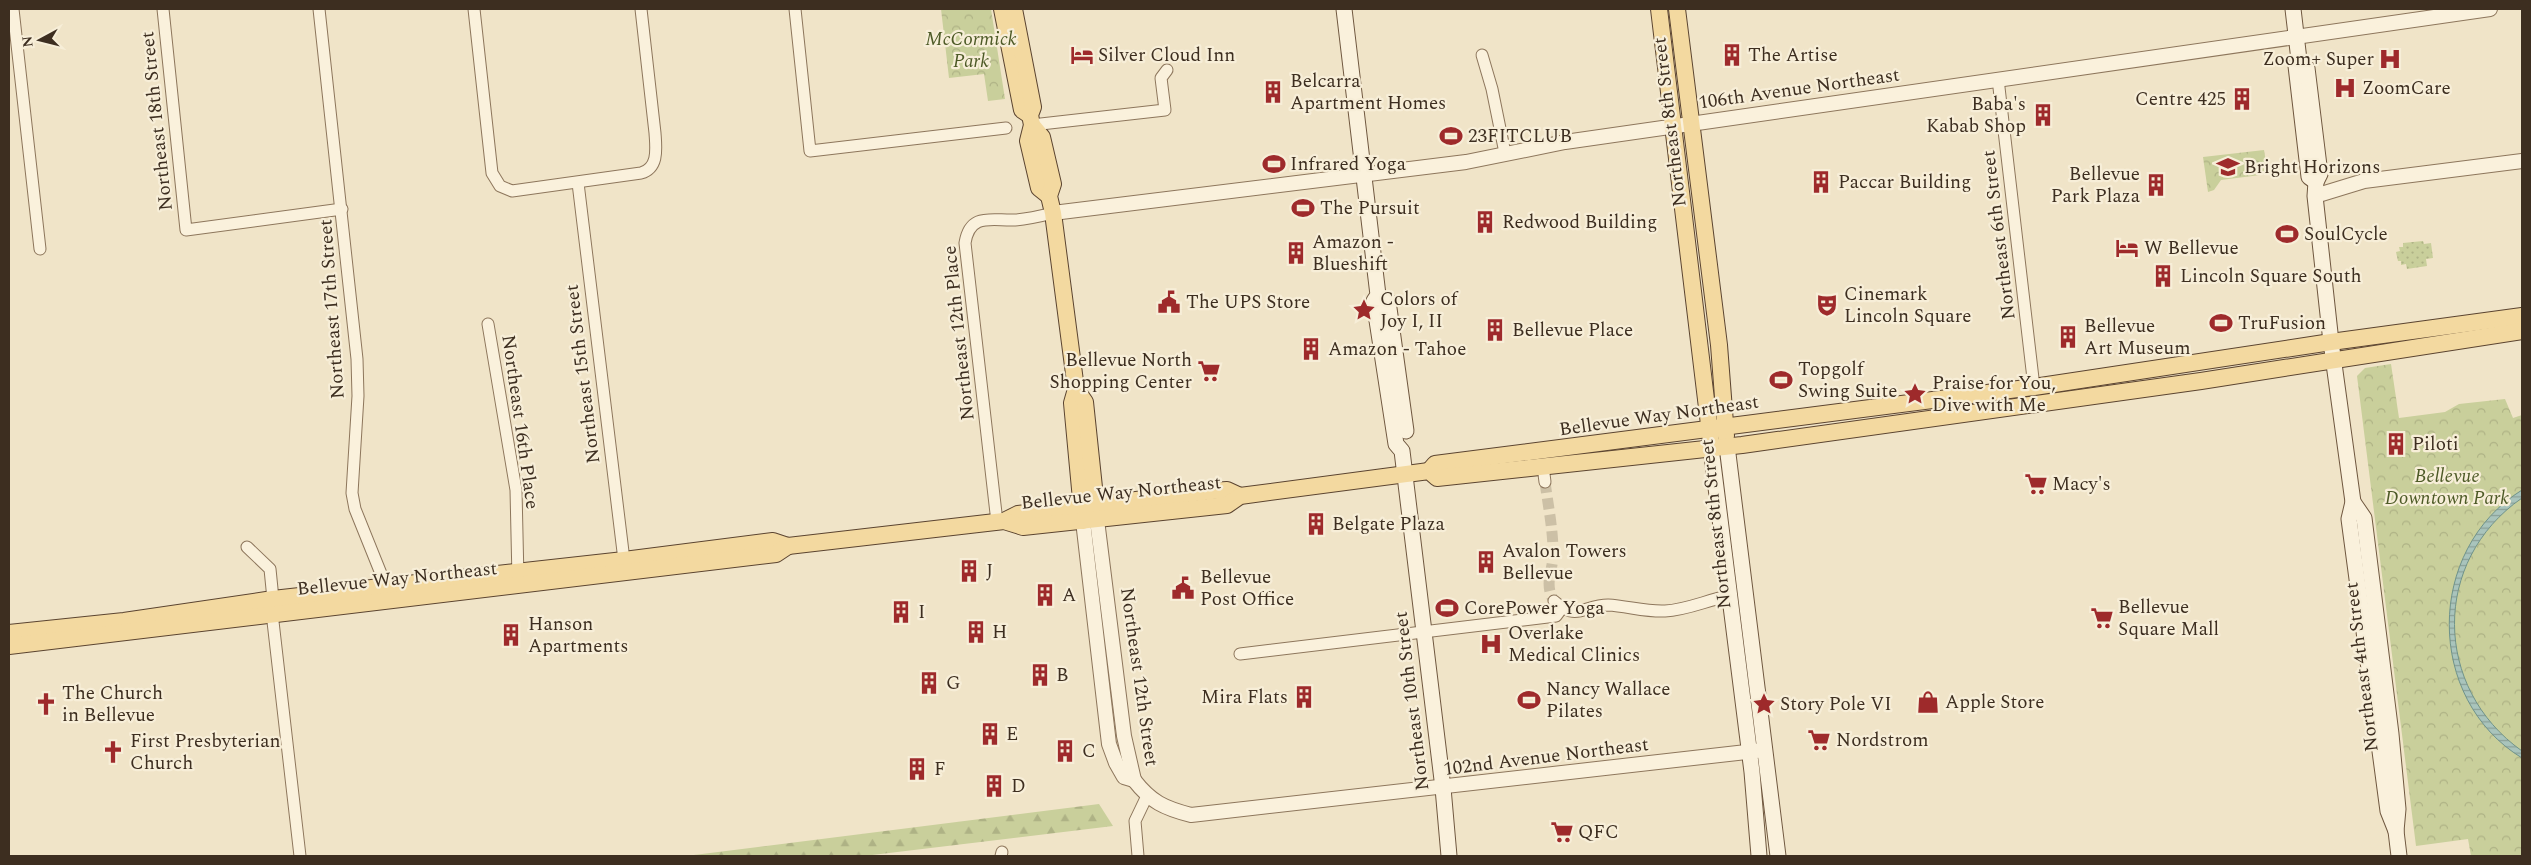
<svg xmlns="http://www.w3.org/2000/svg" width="2531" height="865" font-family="Spectral,serif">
	<defs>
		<pattern id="grass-dots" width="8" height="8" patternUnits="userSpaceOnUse" patternTransform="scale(1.25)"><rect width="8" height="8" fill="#c9cf9b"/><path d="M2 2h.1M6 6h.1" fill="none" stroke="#aeb285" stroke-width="1.8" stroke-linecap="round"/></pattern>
		<pattern id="forest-firs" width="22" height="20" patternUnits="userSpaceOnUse" patternTransform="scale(1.25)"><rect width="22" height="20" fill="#c9cf9b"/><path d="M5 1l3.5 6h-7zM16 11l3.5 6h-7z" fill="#aeb285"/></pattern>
		<pattern id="park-crowns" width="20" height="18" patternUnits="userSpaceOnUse" patternTransform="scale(1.25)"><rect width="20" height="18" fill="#c9cf9b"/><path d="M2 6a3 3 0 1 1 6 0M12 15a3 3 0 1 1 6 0" fill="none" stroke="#aeb285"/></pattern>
		<pattern id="water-rules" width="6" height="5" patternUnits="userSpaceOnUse" patternTransform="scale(1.25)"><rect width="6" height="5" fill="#a9c4bc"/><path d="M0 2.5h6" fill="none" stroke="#8ba098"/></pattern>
	</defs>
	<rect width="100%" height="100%" fill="#f0e4c8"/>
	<path fill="url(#grass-dots)" d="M2423 241 2424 244 2431 243 2433 258 2426 259 2427 266 2407 269 2406 264 2401 265V261H2398L2396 252 2400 251 2399 247H2403V243Z"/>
	<path fill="url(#forest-firs)" d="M1099 804 1113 826 864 856H686Z"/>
	<g fill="url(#park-crowns)">
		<path d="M941 9H991L1005 99 988 101 984 74 949 78Z"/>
		<path d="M2264 150 2268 174 2221 180 2214 190 2208 192 2203 157Z"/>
		<path d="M2391 364 2399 418 2445 412 2459 404 2505 399 2513 418 2522 415V856H2471L2468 839 2416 846 2357 376 2365 368Z"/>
	</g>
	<path fill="url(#water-rules)" stroke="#6f938a" d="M2522 490V498C2431 561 2433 688 2522 751V758C2425 699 2425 550 2522 490Z"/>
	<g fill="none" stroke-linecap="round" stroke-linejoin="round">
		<path stroke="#ccc0a6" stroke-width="11" stroke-dasharray="11 5.5" stroke-linecap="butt" d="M1545 482C1548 505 1553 529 1553 552 1554 570 1543 583 1554 601"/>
		<defs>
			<g id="minor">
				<path d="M13 9 40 249"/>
				<path d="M163 9 186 230 342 209"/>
				<path d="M319 9 357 359 358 396 352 493 355 509 388 591"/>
				<path d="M474 9 492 173 500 186 512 191 641 173C659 168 656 148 655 133L641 9"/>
				<path d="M795 9 810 151 1006 128"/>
				<path d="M1482 55 1492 89 1505 153"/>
				<path d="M1998 79 2034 387"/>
				<path d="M1032 125 1165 110 1161 78 1167 70"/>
				<path d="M578 183 624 560"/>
				<path d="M488 324 516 490 518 579"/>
				<path d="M1543 466 1545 482"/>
				<path d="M997 522 965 243C970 212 992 221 1015 220 1028 219 1041 216 1053 213"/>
				<path d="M247 547 270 569 273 599"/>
				<path d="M1554 601C1577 622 1584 605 1608 605 1627 606 1646 612 1665 611 1687 610 1707 600 1729 596"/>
				<path d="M272 613 300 856"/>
				<path d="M1240 654 1556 616 1562 608"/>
				<path d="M1001 856 1002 852"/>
				<path d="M1138 856 1135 821 1147 796"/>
			</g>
			<g id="tertiary">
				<path d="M2315 196 2364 181 2522 161"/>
				<path d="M1053 213 1466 162 1565 142 2490 9"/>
				<path d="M1097 520 1124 736 1134 780"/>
				<path d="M1083 521 1109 744 1116 763 1124 777 1134 780"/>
				<path d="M1134 780C1151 802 1164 808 1191 815L1764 750"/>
			</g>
			<g id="secondary">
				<path d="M1344 9 1378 295 1374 301 1396 444 1402 451 1443 788 1449 856"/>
				<path d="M2293 9 2299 60 2296 66 2309 177 2316 182"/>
				<path d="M2299 60 2307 68 2320 174 2316 182 2315 196 2331 342 2353 502 2349 519 2388 811 2396 831"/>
				<path d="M1378 295 1388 301 1406 431"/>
				<path d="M1727 446 1778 856"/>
				<path d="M1711 448 1752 772 1759 856"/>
				<path d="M2353 502 2364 518 2391 734 2398 809 2396 831 2399 856"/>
			</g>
			<g id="primary">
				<path d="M1002 9 1022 110 1028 114"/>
				<path d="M1014 9 1033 107 1030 115 1032 125 1028 141 1039 188 1049 196"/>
				<path d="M1659 9 1711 441"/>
				<path d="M1677 9 1719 345 1726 436"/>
				<path d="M1032 125 1042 137 1053 184 1049 196 1053 213 1076 389 1072 403 1083 521"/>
				<path d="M1076 389 1085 402 1097 516"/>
				<path d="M1429 471 1435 464 2034 387 2331 342 2522 316"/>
				<path d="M1004 521 1018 514 1212 491 1227 490 1240 496"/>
				<path d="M9 633 124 621 273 599 624 560 773 541 788 546 1004 521 1023 527 1227 505 1240 496 1429 471 1437 478 1742 445 2201 381 2522 331"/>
				<path d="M9 646 776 554 788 546"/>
			</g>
		</defs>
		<use href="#minor" stroke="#8d765c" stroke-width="13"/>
		<use href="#tertiary" stroke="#8d765c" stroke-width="16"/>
		<use href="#secondary" stroke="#6f573f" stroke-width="17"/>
		<use href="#primary" stroke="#5b4430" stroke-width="18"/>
		<use href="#minor" stroke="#faf1dc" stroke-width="11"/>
		<use href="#tertiary" stroke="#faf1dc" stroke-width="14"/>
		<use href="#secondary" stroke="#faf1dc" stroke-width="15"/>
		<use href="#primary" stroke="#f3d9a0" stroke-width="16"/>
	</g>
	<defs>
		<symbol id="hotel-bare" viewBox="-9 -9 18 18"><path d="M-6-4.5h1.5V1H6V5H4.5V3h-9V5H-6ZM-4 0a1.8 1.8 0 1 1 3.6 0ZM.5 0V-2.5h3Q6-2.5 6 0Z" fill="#9e2a2b" stroke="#f7eed8" stroke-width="2.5" paint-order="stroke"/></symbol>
		<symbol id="building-bare" viewBox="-9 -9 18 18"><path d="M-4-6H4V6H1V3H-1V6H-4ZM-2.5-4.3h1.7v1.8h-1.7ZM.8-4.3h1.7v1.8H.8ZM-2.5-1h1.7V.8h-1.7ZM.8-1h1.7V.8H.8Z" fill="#9e2a2b" stroke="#f7eed8" stroke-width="2.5" paint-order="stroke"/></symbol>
		<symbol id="hospital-bare" viewBox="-9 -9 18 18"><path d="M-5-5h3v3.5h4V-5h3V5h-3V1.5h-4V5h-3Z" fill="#9e2a2b" stroke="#f7eed8" stroke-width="2.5" paint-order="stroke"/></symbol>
		<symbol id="stadium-bare" viewBox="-9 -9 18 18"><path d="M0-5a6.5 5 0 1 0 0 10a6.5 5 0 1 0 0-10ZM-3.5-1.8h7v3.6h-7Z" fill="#9e2a2b" stroke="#f7eed8" stroke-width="2.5" paint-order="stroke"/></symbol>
		<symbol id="school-bare" viewBox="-9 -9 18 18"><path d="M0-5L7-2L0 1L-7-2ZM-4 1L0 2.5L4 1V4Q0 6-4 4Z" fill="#9e2a2b" stroke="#f7eed8" stroke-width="2.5" paint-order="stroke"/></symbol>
		<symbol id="civic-bare" viewBox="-9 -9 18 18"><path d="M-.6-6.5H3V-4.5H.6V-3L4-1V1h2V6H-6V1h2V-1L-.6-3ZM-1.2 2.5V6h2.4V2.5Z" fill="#9e2a2b" stroke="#f7eed8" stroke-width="2.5" paint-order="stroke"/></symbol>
		<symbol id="theatre-bare" viewBox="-9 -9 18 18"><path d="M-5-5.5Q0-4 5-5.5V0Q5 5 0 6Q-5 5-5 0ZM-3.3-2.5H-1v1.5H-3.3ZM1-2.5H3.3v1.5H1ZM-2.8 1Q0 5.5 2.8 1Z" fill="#9e2a2b" stroke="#f7eed8" stroke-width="2.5" paint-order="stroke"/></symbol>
		<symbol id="sight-bare" viewBox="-9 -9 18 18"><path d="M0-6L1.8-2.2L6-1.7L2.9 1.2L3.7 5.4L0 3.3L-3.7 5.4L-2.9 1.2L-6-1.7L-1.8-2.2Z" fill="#9e2a2b" stroke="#f7eed8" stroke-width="2.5" paint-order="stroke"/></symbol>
		<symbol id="supermarket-bare" viewBox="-9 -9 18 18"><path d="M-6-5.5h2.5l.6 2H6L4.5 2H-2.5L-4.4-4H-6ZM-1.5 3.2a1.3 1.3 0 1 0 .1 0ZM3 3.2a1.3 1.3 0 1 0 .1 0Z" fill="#9e2a2b" stroke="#f7eed8" stroke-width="2.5" paint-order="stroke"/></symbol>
		<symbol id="shop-bare" viewBox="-9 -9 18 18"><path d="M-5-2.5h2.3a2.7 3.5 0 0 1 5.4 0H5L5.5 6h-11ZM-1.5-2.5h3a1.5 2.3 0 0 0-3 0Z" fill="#9e2a2b" stroke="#f7eed8" stroke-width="2.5" paint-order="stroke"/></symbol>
		<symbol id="church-bare" viewBox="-9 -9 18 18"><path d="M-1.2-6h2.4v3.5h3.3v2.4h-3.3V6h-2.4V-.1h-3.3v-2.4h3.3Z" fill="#9e2a2b" stroke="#f7eed8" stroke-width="2.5" paint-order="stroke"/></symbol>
	</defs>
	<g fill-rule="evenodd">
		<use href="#hotel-bare" x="1066" y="39" width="32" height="32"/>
		<use href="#building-bare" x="1716" y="39" width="32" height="32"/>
		<use href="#hospital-bare" x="2374" y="43" width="32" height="32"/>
		<use href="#hospital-bare" x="2329" y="72" width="32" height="32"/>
		<use href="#building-bare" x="1257" y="76" width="32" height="32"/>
		<use href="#building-bare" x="2226" y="83" width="32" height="32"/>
		<use href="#building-bare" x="2027" y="99" width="32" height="32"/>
		<use href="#stadium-bare" x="1435" y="120" width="32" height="32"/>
		<use href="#stadium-bare" x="1258" y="148" width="32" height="32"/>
		<use href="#school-bare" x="2212" y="151" width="32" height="32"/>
		<use href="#building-bare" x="1805" y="166" width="32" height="32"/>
		<use href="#building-bare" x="2140" y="169" width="32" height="32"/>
		<use href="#stadium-bare" x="1287" y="192" width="32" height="32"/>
		<use href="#building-bare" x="1469" y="206" width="32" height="32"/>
		<use href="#stadium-bare" x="2271" y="218" width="32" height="32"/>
		<use href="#hotel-bare" x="2111" y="232" width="32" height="32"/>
		<use href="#building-bare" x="1280" y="237" width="32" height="32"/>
		<use href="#building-bare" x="2147" y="260" width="32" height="32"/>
		<use href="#civic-bare" x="1153" y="286" width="32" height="32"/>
		<use href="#theatre-bare" x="1811" y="289" width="32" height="32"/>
		<use href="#sight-bare" x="1348" y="294" width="32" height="32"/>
		<use href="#stadium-bare" x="2205" y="307" width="32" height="32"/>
		<use href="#building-bare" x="1479" y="314" width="32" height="32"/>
		<use href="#building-bare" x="2052" y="321" width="32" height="32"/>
		<use href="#building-bare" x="1295" y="333" width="32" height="32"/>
		<use href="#supermarket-bare" x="1193" y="355" width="32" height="32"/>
		<use href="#stadium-bare" x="1765" y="364" width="32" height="32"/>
		<use href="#sight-bare" x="1899" y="378" width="32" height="32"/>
		<use href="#building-bare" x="2380" y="428" width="32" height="32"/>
		<use href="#supermarket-bare" x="2020" y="468" width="32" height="32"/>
		<use href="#building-bare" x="1300" y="508" width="32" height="32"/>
		<use href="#building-bare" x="1470" y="546" width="32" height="32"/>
		<use href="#building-bare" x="953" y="555" width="32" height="32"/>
		<use href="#civic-bare" x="1167" y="572" width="32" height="32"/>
		<use href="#building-bare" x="1029" y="579" width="32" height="32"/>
		<use href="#stadium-bare" x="1431" y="592" width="32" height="32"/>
		<use href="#building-bare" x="885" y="596" width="32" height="32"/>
		<use href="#supermarket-bare" x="2086" y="602" width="32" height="32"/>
		<use href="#building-bare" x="960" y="616" width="32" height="32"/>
		<use href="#building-bare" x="495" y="619" width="32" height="32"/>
		<use href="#hospital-bare" x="1475" y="628" width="32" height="32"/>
		<use href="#building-bare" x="1024" y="659" width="32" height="32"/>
		<use href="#building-bare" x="913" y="667" width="32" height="32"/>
		<use href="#building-bare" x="1288" y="681" width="32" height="32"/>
		<use href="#stadium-bare" x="1513" y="684" width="32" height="32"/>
		<use href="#shop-bare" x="1912" y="686" width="32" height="32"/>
		<use href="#church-bare" x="30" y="688" width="32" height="32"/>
		<use href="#sight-bare" x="1748" y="688" width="32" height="32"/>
		<use href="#building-bare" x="974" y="718" width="32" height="32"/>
		<use href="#supermarket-bare" x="1803" y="724" width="32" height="32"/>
		<use href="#building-bare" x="1049" y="735" width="32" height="32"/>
		<use href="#church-bare" x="97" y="736" width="32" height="32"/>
		<use href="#building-bare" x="901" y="753" width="32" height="32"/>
		<use href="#building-bare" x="978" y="770" width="32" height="32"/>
		<use href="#supermarket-bare" x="1546" y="816" width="32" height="32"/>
	</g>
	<g text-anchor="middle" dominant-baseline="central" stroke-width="4.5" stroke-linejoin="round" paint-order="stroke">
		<g font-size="19" font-style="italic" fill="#4d5a26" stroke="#f7eed8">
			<text x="971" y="39">McCormick<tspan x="971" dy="22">Park</tspan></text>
			<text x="2447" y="476">Bellevue<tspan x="2447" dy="22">Downtown Park</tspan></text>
		</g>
		<g font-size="19" fill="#3d2e20" stroke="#f7eed8" text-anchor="start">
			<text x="1098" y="55">Silver Cloud Inn</text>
			<text x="1748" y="55">The Artise</text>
			<text x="2374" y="59" text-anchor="end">Zoom+ Super</text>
			<text x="1290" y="81">Belcarra<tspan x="1290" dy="22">Apartment Homes</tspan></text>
			<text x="2362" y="88">ZoomCare</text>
			<text x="2226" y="99" text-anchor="end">Centre 425</text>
			<text x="2026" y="104" text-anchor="end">Baba's<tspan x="2026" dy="22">Kabab Shop</tspan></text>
			<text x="1468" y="136">23FITCLUB</text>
			<text x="1290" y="164">Infrared Yoga</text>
			<text x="2244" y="167">Bright Horizons</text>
			<text x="2140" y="174" text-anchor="end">Bellevue<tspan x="2140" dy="22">Park Plaza</tspan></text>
			<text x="1838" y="182">Paccar Building</text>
			<text x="1320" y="208">The Pursuit</text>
			<text x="1502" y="222">Redwood Building</text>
			<text x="2304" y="234">SoulCycle</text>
			<text x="1312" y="242">Amazon -<tspan x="1312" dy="22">Blueshift</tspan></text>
			<text x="2144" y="248">W Bellevue</text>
			<text x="2180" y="276">Lincoln Square South</text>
			<text x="1844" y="294">Cinemark<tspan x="1844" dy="22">Lincoln Square</tspan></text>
			<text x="1380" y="299">Colors of<tspan x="1380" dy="22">Joy I, II</tspan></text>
			<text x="1186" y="302">The UPS Store</text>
			<text x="2238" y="323">TruFusion</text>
			<text x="2084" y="326">Bellevue<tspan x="2084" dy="22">Art Museum</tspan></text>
			<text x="1512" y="330">Bellevue Place</text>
			<text x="1328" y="349">Amazon - Tahoe</text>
			<text x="1192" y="360" text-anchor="end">Bellevue North<tspan x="1192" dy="22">Shopping Center</tspan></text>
			<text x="1798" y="369">Topgolf<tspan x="1798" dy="22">Swing Suite</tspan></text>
			<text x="1932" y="383">Praise for You,<tspan x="1932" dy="22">Dive with Me</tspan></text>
			<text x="2412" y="444">Piloti</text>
			<text x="2052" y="484">Macy's</text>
			<text x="1332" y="524">Belgate Plaza</text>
			<text x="1502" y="551">Avalon Towers<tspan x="1502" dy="22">Bellevue</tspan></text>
			<text x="986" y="571">J</text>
			<text x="1200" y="577">Bellevue<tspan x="1200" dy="22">Post Office</tspan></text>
			<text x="1062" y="595">A</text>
			<text x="2118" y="607">Bellevue<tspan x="2118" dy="22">Square Mall</tspan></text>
			<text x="1464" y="608">CorePower Yoga</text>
			<text x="918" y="612">I</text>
			<text x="528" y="624">Hanson<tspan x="528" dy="22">Apartments</tspan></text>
			<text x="992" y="632">H</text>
			<text x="1508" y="633">Overlake<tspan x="1508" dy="22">Medical Clinics</tspan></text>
			<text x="1056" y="675">B</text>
			<text x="946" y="683">G</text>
			<text x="1546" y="689">Nancy Wallace<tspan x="1546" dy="22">Pilates</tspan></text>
			<text x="62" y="693">The Church<tspan x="62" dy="22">in Bellevue</tspan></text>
			<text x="1288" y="697" text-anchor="end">Mira Flats</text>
			<text x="1945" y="702">Apple Store</text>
			<text x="1780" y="704">Story Pole VI</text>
			<text x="1006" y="734">E</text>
			<text x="1836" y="740">Nordstrom</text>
			<text x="130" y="741">First Presbyterian<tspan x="130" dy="22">Church</tspan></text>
			<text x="1082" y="751">C</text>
			<text x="934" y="769">F</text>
			<text x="1011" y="786">D</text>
			<text x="1578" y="832">QFC</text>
		</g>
		<g font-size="19" fill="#3d2e20" stroke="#f7eed8">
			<text transform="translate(1799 89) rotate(-8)">106th Avenue Northeast</text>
			<text transform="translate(157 121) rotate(-96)">Northeast 18th Street</text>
			<text transform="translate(1670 122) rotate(-97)">Northeast 8th Street</text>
			<text transform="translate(1999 235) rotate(-97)">Northeast 6th Street</text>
			<text transform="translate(332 309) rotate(-94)">Northeast 17th Street</text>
			<text transform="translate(959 333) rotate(-96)">Northeast 12th Place</text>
			<text transform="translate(583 374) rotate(-97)">Northeast 15th Street</text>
			<text transform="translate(1659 416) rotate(-8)">Bellevue Way Northeast</text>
			<text transform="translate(520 422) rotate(82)">Northeast 16th Place</text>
			<text transform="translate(1121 493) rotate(-6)">Bellevue Way Northeast</text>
			<text transform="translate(1716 524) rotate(-96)">Northeast 8th Street</text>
			<text transform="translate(397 579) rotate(-6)">Bellevue Way Northeast</text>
			<text transform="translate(2362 667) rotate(-97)">Northeast 4th Street</text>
			<text transform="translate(1139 677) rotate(82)">Northeast 12th Street</text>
			<text transform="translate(1412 701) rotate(-97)">Northeast 10th Street</text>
			<text transform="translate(1546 757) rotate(-7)">102nd Avenue Northeast</text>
		</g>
	</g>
	<rect width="2531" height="865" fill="none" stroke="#3d2e20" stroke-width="20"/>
	<g transform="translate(40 40) rotate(263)" stroke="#f7eed8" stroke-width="4" paint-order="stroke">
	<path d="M0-4L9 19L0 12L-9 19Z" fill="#3d2e20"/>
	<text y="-8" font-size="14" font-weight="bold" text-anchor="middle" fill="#3d2e20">N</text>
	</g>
</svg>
